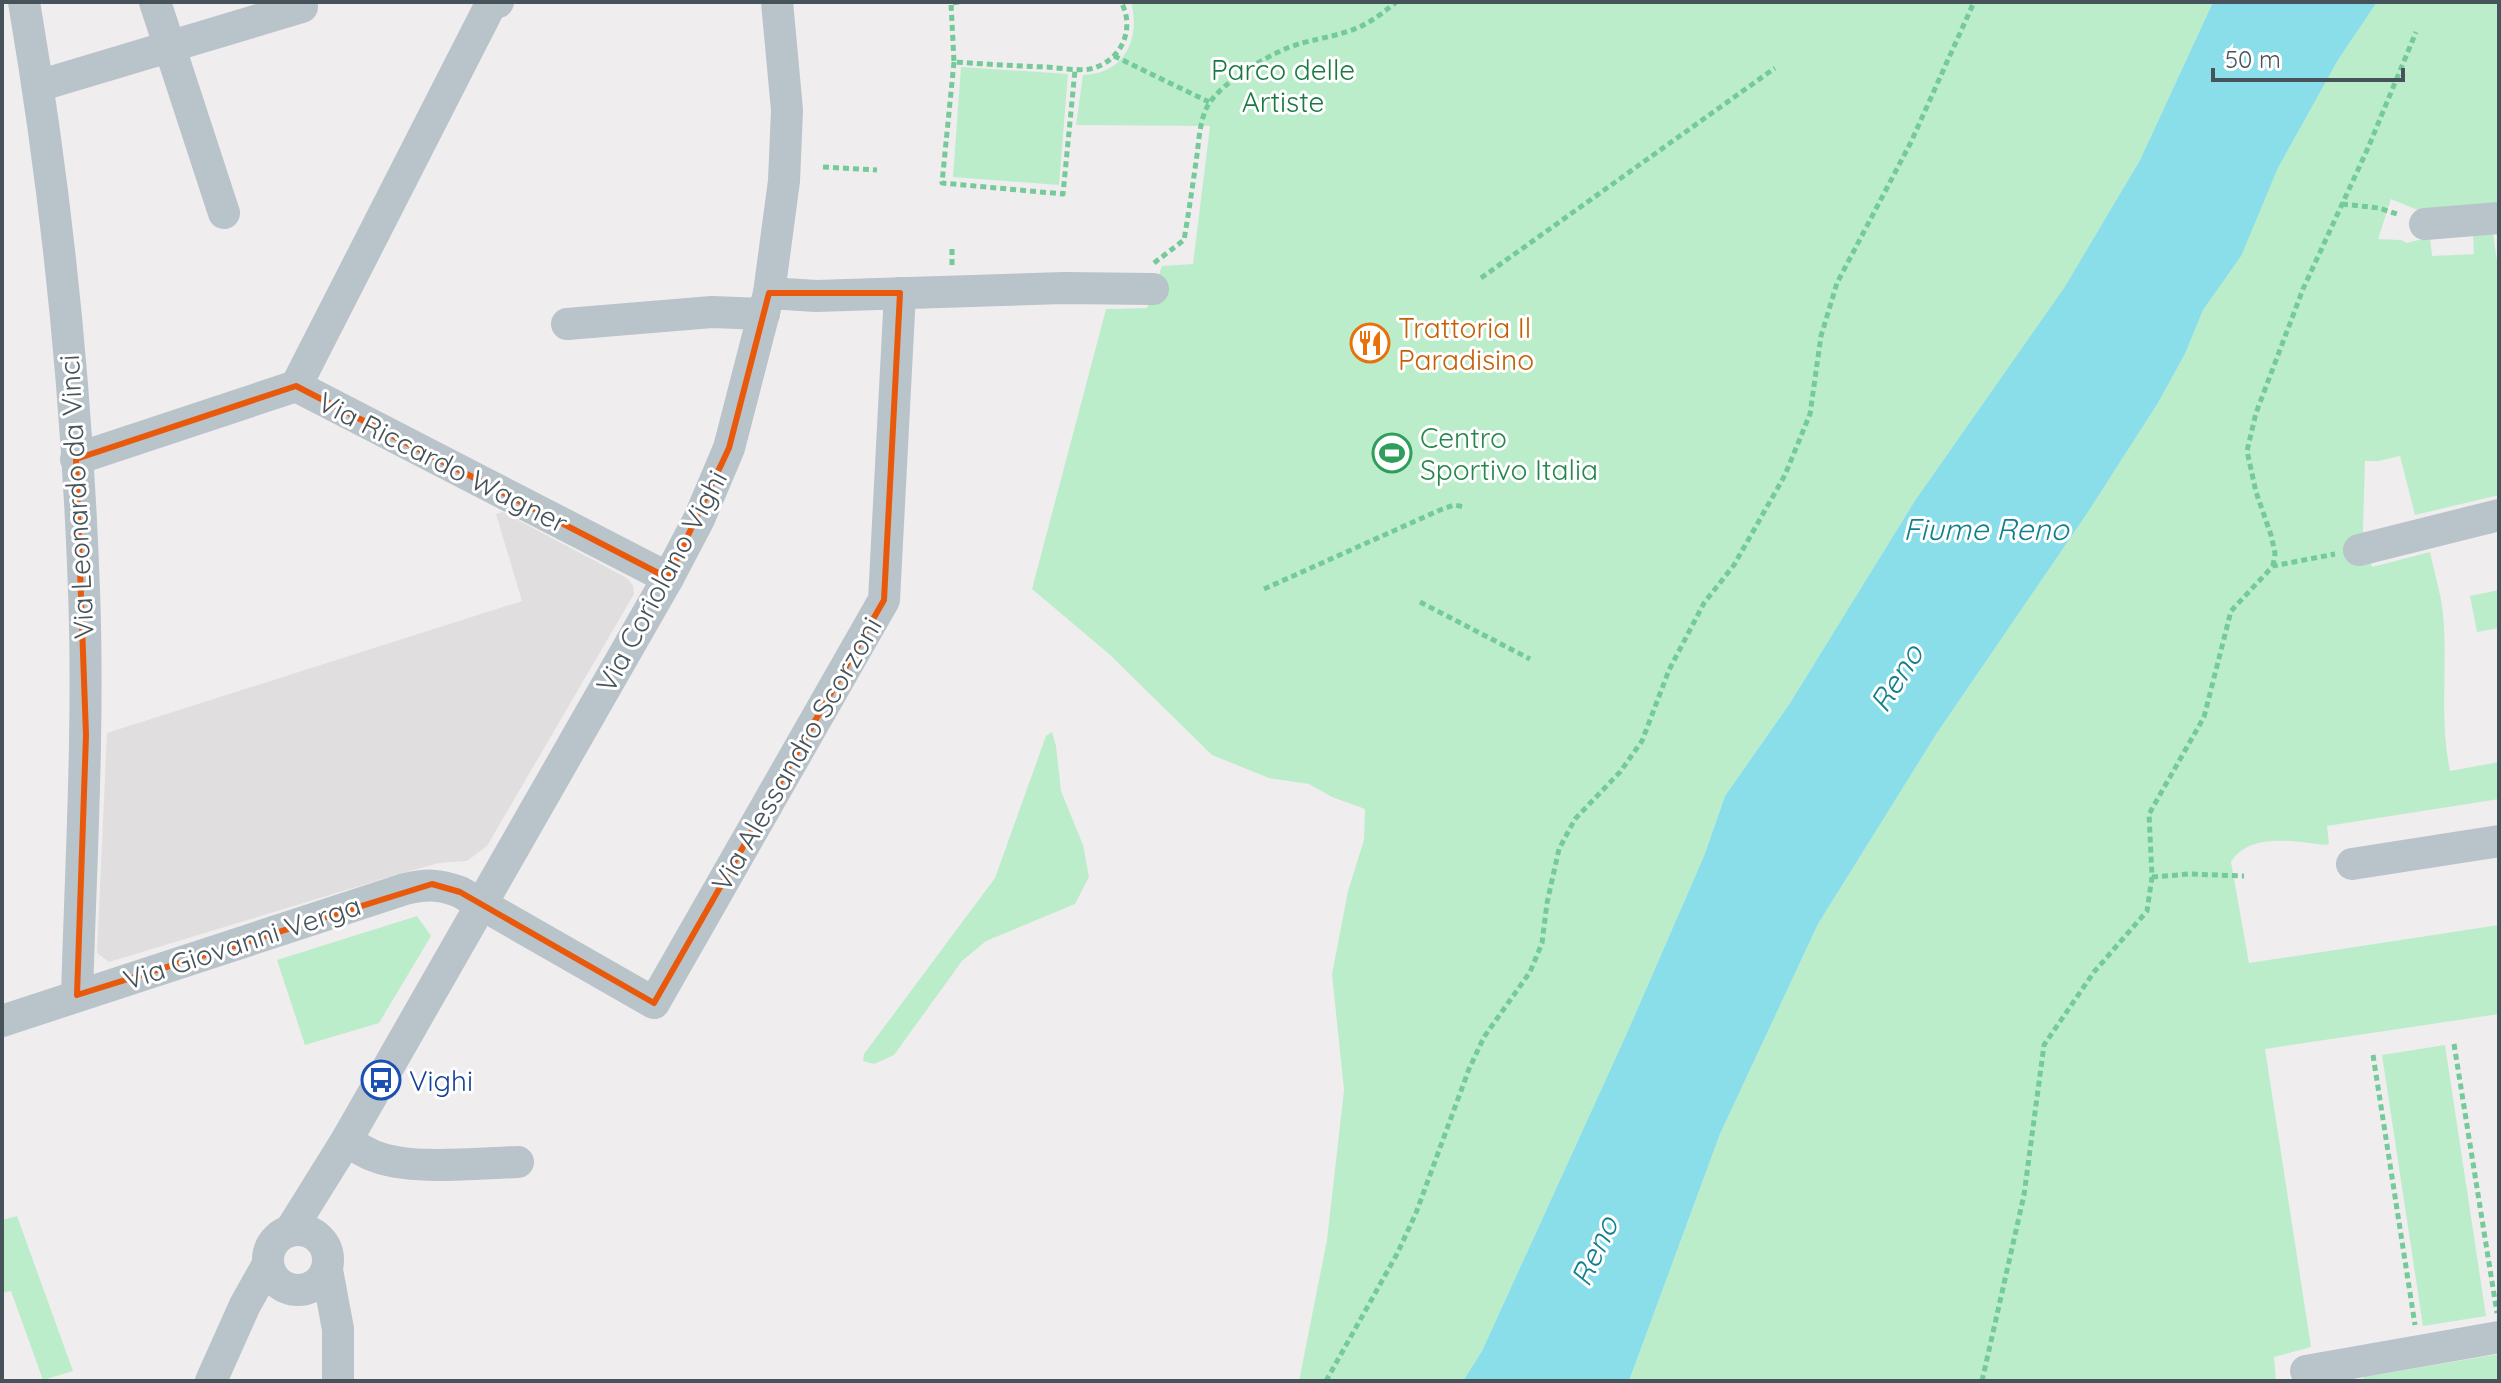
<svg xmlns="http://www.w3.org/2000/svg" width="2501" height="1383" font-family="Quicksand,sans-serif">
	<rect width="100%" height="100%" fill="#f0edee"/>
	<path fill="#e1dedf" d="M503 512 627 578 633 586 634 594 487 846 467 861 439 863 399 874 109 962 97 953 107 733 522 601 496 514Z"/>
	<g fill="#bcedcb">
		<path d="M1131 2H2213L2140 160 2064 288 1916 499 1790 703 1725 796 1704 856 1627 1033 1482 1351 1463 1381H1299L1327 1240 1344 1090 1332 974 1348 891 1364 840 1365 809 1332 797 1309 784 1269 778 1212 755 1109 654 1032 589 1106 309 1147 308 1162 266 1193 264 1210 126 1076 125 1083 75C1124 73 1141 40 1131 2Z"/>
		<path d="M2377 2H2499V205L2420 211 2391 199 2378 239 2401 240 2407 243 2430 237 2432 256 2474 254 2473 235 2493 233 2499 276V495L2415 515 2400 456 2379 461H2365L2363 529 2372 567 2430 552C2434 572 2441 593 2443 614 2448 667 2439 719 2450 771L2499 762V799L2327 826 2329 844 2326 845C2297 842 2250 831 2231 862L2249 963 2499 925V1014L2265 1049 2311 1347 2274 1357 2276 1381H1629L1720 1134 1818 924 1937 733 2088 512 2158 403 2185 354 2203 310 2240 256 2278 168 2338 60Z"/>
		<path d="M961 67 1068 74 1059 185 953 177Z"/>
		<path d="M2499 590V628L2477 632 2470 596Z"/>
		<path d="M1052 732 1056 746 1061 791 1083 845 1089 877 1075 904 986 941 962 961 894 1055 874 1064 863 1061 864 1054 995 878 1046 736Z"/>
		<path d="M417 916 431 936 379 1023 305 1045 277 960Z"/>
		<path d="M2445 1045 2486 1316 2423 1326 2382 1055Z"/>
		<path d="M17 1216 73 1371 43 1380 11 1291 2 1293V1220Z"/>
		<path d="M2499 1354V1381H2364V1377Z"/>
	</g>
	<path fill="#8adee9" d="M2213 2H2377L2338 60 2278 168 2241 256 2203 310 2185 354 2158 403 2088 512 1937 733 1818 924 1720 1134 1629 1381H1463L1482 1351 1627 1033 1704 856 1725 796 1790 703 1916 499 2064 288 2140 160Z"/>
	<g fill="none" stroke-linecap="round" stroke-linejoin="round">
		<g stroke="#75ca99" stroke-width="5" stroke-dasharray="6 4" stroke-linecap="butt">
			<path d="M959 2 951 3 954 62C985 64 1016 66 1047 67 1061 68 1076 71 1090 69 1121 62 1136 29 1121 2"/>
			<path d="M1114 56 1209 102"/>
			<path d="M954 62 942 183 1063 194 1075 70"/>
			<path d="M823 167 877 170"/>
			<path d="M2342 204 2379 208 2400 215"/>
			<path d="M1154 263 1184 240C1189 211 1193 183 1197 155 1199 139 1200 121 1207 107 1220 82 1275 50 1302 43 1346 32 1360 33 1396 2"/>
			<path d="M952 265V246"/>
			<path d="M1481 278 1775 68"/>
			<path d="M2273 566 2275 553 2271 535 2256 492 2247 451 2256 413 2303 289 2368 148 2416 32"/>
			<path d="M1264 589 1440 510 1454 505 1465 507"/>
			<path d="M1420 602 1530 659"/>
			<path d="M2152 877 2189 874 2244 876"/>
			<path d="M2454 1044 2497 1313"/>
			<path d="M2373 1055 2415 1325"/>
			<path d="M1326 1381 1397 1254 1416 1213 1469 1069 1484 1037 1530 972 1542 943 1547 903 1559 849 1575 819 1620 772 1642 741 1669 670 1704 603 1734 565 1785 475 1810 414 1821 336 1837 283 1911 142 1974 2"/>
			<path d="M1982 1381 2024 1195 2044 1045 2094 972 2147 911 2152 877 2149 814 2204 717 2231 611 2273 566 2335 554"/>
		</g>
		<g stroke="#b9c3ca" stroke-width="32">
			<path d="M24 2C57 196 77 393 84 590 89 725 81 860 77 995"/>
			<path d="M155 2 224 213"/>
			<path d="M38 86 302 7"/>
			<path d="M2425 224 2499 218"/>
			<path d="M769 293 784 181 787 110 777 2"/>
			<path d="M567 324 712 312 764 314"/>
			<path d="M296 386 491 4 498 2"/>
			<path d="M76 459 296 386 668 578"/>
			<path d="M2359 550 2499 515"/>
			<path d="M2352 864 2499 841"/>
			<path d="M2 1021 405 889C426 884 439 884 460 892L654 1003 884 600 900 293"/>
			<path d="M346 1141C355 1146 364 1152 374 1156 411 1171 477 1163 518 1162"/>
			<circle cx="298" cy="1260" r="30"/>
			<path d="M290 1231 346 1141 668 578 699 519 729 448 769 293 816 296 1064 288 1153 289"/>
			<path d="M327 1270 338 1329V1381"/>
			<path d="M2306 1371 2499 1337"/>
			<path d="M211 1381 245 1305 268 1264"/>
		</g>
	</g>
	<path fill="none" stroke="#e8590c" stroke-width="6" stroke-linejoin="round" d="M769 293H900L884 600 654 1003 460 892 432 884 77 995 86 735 76 459 296 386 668 578 729 448Z"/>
	<defs>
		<symbol id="restaurant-ring" viewBox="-11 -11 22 22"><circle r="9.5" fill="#fff" stroke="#e8710a" stroke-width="1.5"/><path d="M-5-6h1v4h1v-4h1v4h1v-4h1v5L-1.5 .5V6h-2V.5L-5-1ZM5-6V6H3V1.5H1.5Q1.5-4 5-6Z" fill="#e8710a"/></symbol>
		<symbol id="stadium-ring" viewBox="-11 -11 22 22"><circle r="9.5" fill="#fff" stroke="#2e9e5b" stroke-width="1.5"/><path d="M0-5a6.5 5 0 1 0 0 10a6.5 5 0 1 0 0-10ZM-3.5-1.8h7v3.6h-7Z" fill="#2e9e5b"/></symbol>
		<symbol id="bus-ring" viewBox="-11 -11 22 22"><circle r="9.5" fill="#fff" stroke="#1a4fb4" stroke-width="1.5"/><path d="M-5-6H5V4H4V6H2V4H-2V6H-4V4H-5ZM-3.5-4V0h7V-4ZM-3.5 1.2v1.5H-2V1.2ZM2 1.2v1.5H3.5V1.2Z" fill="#1a4fb4"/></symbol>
	</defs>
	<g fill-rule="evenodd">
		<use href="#restaurant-ring" x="1348" y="321" width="44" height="44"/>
		<use href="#stadium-ring" x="1370" y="431" width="44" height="44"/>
		<use href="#bus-ring" x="359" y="1058" width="44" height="44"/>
	</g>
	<g text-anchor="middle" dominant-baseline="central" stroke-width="6" stroke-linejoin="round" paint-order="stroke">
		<g font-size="28" fill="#197941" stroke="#fff">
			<text x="1283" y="69">Parco delle<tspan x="1283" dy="32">Artiste</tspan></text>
		</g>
		<g font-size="28" fill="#c56008" stroke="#fff" text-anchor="start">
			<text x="1398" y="327">Trattoria Il<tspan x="1398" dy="32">Paradisino</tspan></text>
		</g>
		<g font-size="28" fill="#27864d" stroke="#fff" text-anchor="start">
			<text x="1420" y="437">Centro<tspan x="1420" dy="32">Sportivo Italia</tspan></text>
		</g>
		<g font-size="28" fill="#46535a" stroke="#fff">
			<text transform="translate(443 462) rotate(27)">Via Riccardo Wagner</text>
			<text transform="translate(76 497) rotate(-93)">Via Leonardo da Vinci</text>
			<text transform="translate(661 581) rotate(-62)">Via Coriolano Vighi</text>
			<text transform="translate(796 754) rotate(-60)">Via Alessandro Scorzoni</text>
			<text transform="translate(242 942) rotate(-18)">Via Giovanni Verga</text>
		</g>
		<g font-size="28" fill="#164399" stroke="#fff" text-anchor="start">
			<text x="409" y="1080">Vighi</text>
		</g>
		<g font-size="30" font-style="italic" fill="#107f8e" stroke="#fff">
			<text x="1986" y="529">Fiume Reno</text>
			<text transform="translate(1896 678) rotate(-58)">Reno</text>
			<text transform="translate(1594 1251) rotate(-65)">Reno</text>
		</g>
	</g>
	<rect width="2501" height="1383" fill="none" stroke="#46535a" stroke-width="8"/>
	<path d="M2213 68v12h190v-12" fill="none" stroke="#46535a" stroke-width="4"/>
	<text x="2225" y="68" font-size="24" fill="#46535a" stroke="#ffffff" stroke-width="6" paint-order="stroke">50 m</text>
</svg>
